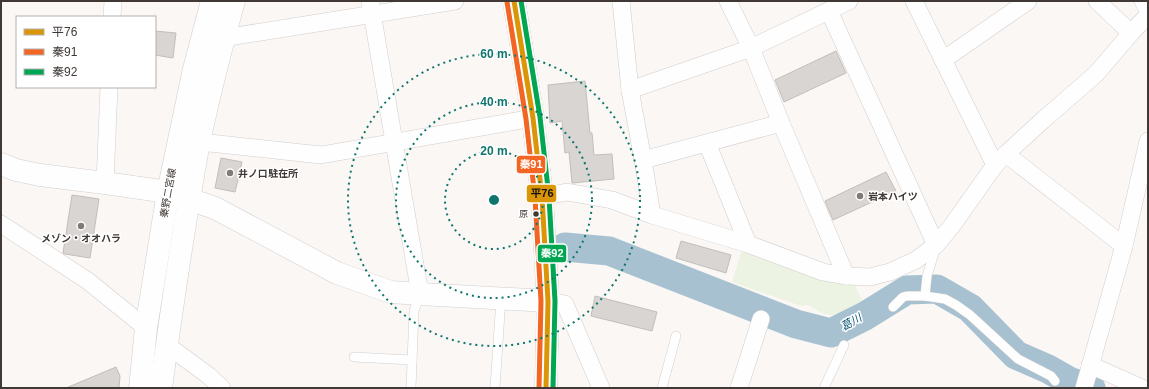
<svg xmlns="http://www.w3.org/2000/svg" width="1149" height="389" font-family="Helvetica,'Noto Sans JP',sans-serif">
	<rect width="100%" height="100%" fill="#faf7f5"/>
	<path fill="#ecf3e3" d="M742 249 853 281 862 301C849 311 834 320 818 311 810 307 811 304 801 306L732 282Z"/>
	<g fill="none" stroke-linecap="round" stroke-linejoin="round">
		<path stroke="#a7c1d1" stroke-width="29" d="M565 247 609 251 796 324 831 333 865 316 907 290 937 289 970 308 1016 355 1048 369 1071 382 1091 388"/>
	</g>
	<g fill="#d9d5d2" stroke="#c2bebb">
		<path d="M155 31 176 33 173 58 155 55Z"/>
		<path d="M836 51 846 73 784 102 775 80Z"/>
		<path d="M585 81 590 133H592L594 155 612 154 614 179 573 183H572L569 152 565 153 562 121 550 123 548 85Z"/>
		<path d="M221 158 242 162 235 192 215 188Z"/>
		<path d="M886 172 896 191 833 220 825 201Z"/>
		<path d="M72 195 99 199 90 258 65 254 63 253Z"/>
		<path d="M681 241 731 255 726 273 676 258Z"/>
		<path d="M595 296 657 312 652 331 591 316Z"/>
		<path d="M116 367 120 376 119 388H66Z"/>
	</g>
	<g fill="none" stroke-linecap="round" stroke-linejoin="round">
		<defs>
			<g id="lane">
				<path d="M925 296 927 276 936 247"/>
				<path d="M893 307 903 297 907 296H925L945 299 956 305 970 315 1018 359 1051 376 1055 381"/>
				<path d="M354 357 412 360"/>
				<path d="M411 388 414 311 420 295"/>
				<path d="M495 388 501 298"/>
				<path d="M662 388 676 336"/>
				<path d="M824 388 844 345"/>
			</g>
			<g id="street">
				<path d="M370 1 420 294"/>
				<path d="M621 1 630 90 643 160 652 215"/>
				<path d="M728 1 751 48 781 123 846 276"/>
				<path d="M914 1 995 165"/>
				<path d="M1097 1 1131 33"/>
				<path d="M1143 1 1148 10"/>
				<path d="M829 11 936 245"/>
				<path d="M112 17 113 1"/>
				<path d="M223 38 455 1"/>
				<path d="M943 60 1028 1"/>
				<path d="M630 90 751 48 849 1"/>
				<path d="M200 142 321 155 533 118"/>
				<path d="M707 143 748 244"/>
				<path d="M1006 154 1124 246"/>
				<path d="M643 160 781 123"/>
				<path d="M105 183 109 87"/>
				<path d="M542 197 567 192 612 200 652 215 748 244 823 272 846 276 870 277 890 272 916 260 936 245 951 227 995 165 1006 154 1043 120 1096 74 1131 33 1148 15"/>
				<path d="M1 224 88 281 146 328"/>
				<path d="M548 301 565 304 601 388"/>
				<path d="M167 345 209 376 222 388"/>
				<path d="M1090 365 1142 388"/>
				<path d="M739 388 761 319"/>
				<path d="M1084 388 1124 246 1148 141"/>
			</g>
			<g id="secondary">
				<path d="M514 1 533 118 542 197 548 301 546 388"/>
				<path d="M1 164 16 170 40 175 105 183 168 192 215 208 337 273 391 292 420 294 548 301"/>
			</g>
			<g id="primary">
				<path d="M140 388 146 328 168 192 194 69 212 1"/>
				<path d="M161 388C172 306 184 224 199 142 209 95 221 48 234 1"/>
			</g>
		</defs>
		<use href="#lane" stroke="#d2cecc" stroke-width="10"/>
		<use href="#street" stroke="#d2cecc" stroke-width="18"/>
		<use href="#secondary" stroke="#d2cecc" stroke-width="23"/>
		<use href="#primary" stroke="#d2cecc" stroke-width="23"/>
		<use href="#lane" stroke="#fefefe" stroke-width="9"/>
		<use href="#street" stroke="#fefefe" stroke-width="17"/>
		<use href="#secondary" stroke="#fefefe" stroke-width="22"/>
		<use href="#primary" stroke="#fefefe" stroke-width="22"/>
		<defs>
			<path id="bus-1" d="M514 1 533 118 542 197 548 301 546 388"/>
			<path id="bus-2" d="M507 2 526 119 535 198 541 301 539 388"/>
			<path id="bus-3" d="M521 1 540 117 549 197 555 301 553 388"/>
		</defs>
		<use href="#bus-1" stroke="#fff" stroke-width="8"/>
		<use href="#bus-2" stroke="#fff" stroke-width="8"/>
		<use href="#bus-3" stroke="#fff" stroke-width="8"/>
		<use href="#bus-1" stroke="#db9608" stroke-width="5"/>
		<use href="#bus-2" stroke="#f26522" stroke-width="5"/>
		<use href="#bus-3" stroke="#00a651" stroke-width="5"/>
	</g>
	<g fill="none" stroke="#0f766e" stroke-width="2" stroke-dasharray="2 4">
		<circle cx="494" cy="200" r="49"/>
		<circle cx="494" cy="200" r="98"/>
		<circle cx="494" cy="200" r="146"/>
	</g>
	<g fill="#807b78" stroke="#fff" stroke-width="1.5">
		<circle cx="230" cy="173" r="4"/>
		<circle cx="860" cy="196" r="4"/>
		<circle cx="81" cy="226" r="4"/>
	</g>
	<circle fill="#3f3835" stroke="#fff" stroke-width="1.5" cx="536" cy="214" r="3.5"/>
	<g text-anchor="middle" dominant-baseline="central" stroke-width="3" stroke-linejoin="round" paint-order="stroke">
		<g font-size="9" fill="#3f3835" stroke="#fff" text-anchor="end">
			<text x="528" y="214">原</text>
		</g>
		<g font-size="10" font-weight="bold" fill="#3f3835" stroke="#fff" text-anchor="start">
			<text x="238" y="173">井ノ口駐在所</text>
			<text x="868" y="196">岩本ハイツ</text>
			<text x="81" y="238" text-anchor="middle">メゾン・オオハラ</text>
		</g>
		<g font-size="10" fill="#3f3835" stroke="#fff">
			<text transform="translate(168 193) rotate(-80)">秦野二宮線</text>
		</g>
		<g font-size="11" font-style="italic" fill="#105677" stroke="#fff">
			<text transform="translate(851 322) rotate(-30)">葛川</text>
		</g>
	</g>
	<circle cx="494" cy="200" r="6" fill="#0f766e" stroke="#fff" stroke-width="2"/>
	<g font-size="12" text-anchor="middle" font-weight="bold" fill="#0f766e" stroke="#fff" stroke-width="3" stroke-linejoin="round" paint-order="stroke">
		<text x="494" y="58">60 m</text>
		<text x="494" y="106">40 m</text>
		<text x="494" y="155">20 m</text>
	</g>
	<g stroke="#fff" stroke-width="1.5">
		<rect x="516" y="155" width="30" height="19" rx="4" fill="#f26522"/>
		<rect x="526" y="184" width="31" height="19" rx="4" fill="#db9608"/>
		<rect x="537" y="244" width="30" height="19" rx="4" fill="#00a651"/>
	</g>
	<g font-size="11" text-anchor="middle" font-weight="bold" fill="#fff">
		<text x="531" y="168">秦91</text>
		<text x="552" y="257">秦92</text>
	</g>
	<g font-size="11" text-anchor="middle" font-weight="bold" fill="#111">
		<text x="542" y="197">平76</text>
	</g>
	<rect width="1149" height="389" fill="none" stroke="#3f3835" stroke-width="4"/>
	<rect x="16" y="16" width="140" height="72" fill="#ffffff" stroke="#b2afae"/>
	<rect x="24" y="29" width="20" height="6" fill="#db9608" stroke="#b2afae"/>
	<text x="52" y="36" font-size="12" fill="#3f3835">平76</text>
	<rect x="24" y="49" width="20" height="6" fill="#f26522" stroke="#b2afae"/>
	<text x="52" y="56" font-size="12" fill="#3f3835">秦91</text>
	<rect x="24" y="69" width="20" height="6" fill="#00a651" stroke="#b2afae"/>
	<text x="52" y="76" font-size="12" fill="#3f3835">秦92</text>
</svg>
